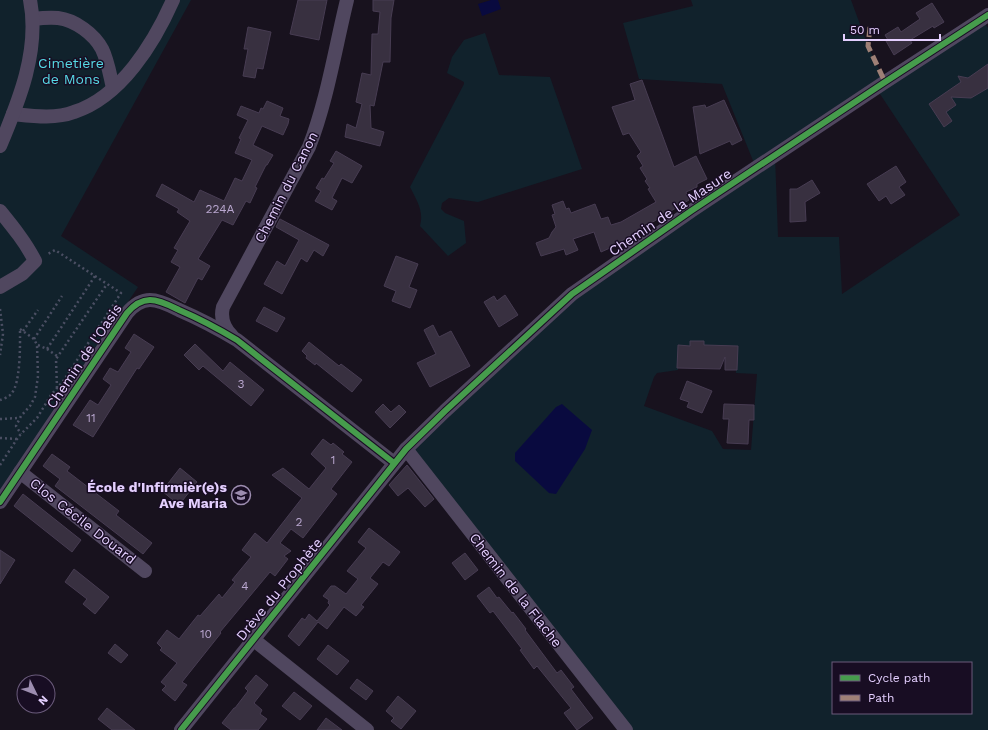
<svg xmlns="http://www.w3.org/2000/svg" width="988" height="730" font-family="'Work Sans',sans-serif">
	<rect width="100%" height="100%" fill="#18121e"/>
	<g fill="#11222c" fill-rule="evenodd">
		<path d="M0 0H191L61 236 138 287 0 493Z"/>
		<path d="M691 0H851L868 46 885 82 982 19 988 28V730H626L406 449 539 323 756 168 722 84 639 79 623 23 693 6ZM876 88 960 215 842 294 839 237H778L775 156ZM678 348 736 349V373L757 374 751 450 723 449 712 431 644 406 654 377 657 373 678 370ZM833 663H971V713H833Z"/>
		<path d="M485 33 499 75 550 77 582 169 478 202 449 198 442 203 441 209 445 213 464 221 466 243 448 256 420 226C424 211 417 201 410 187L464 84V82L447 73 452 57 464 40Z"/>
	</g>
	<g fill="#090a3f">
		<path d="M491 0H498L501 9 482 16 478 4Z"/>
		<path d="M562 404 592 430 585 449 556 494 549 493 515 461V453L556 407Z"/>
	</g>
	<g fill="#383040" stroke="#473c52">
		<path d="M298 0H327L319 40 290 34Z"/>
		<path d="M373 0H394L391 18 390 62H383L374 106 370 105 371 128 384 132 380 146 345 137 347 124 356 128 362 104 356 102 362 73 371 75 372 34H378L380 12 373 11Z"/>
		<path d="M932 3 944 22 934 28 933 26 910 40 912 43 894 55 886 41 888 40 885 35 898 27 901 32 920 19 916 13Z"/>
		<path d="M248 27 271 32 263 69 257 68 255 78 243 76 248 49H244Z"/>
		<path d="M988 64V88L971 98 951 97 956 105 946 112 952 121 944 127 929 104 961 82 958 76 968 78Z"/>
		<path d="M642 80 674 167 696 156 707 179 697 184V187L686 192 689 200 610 248 601 252 594 232 573 239 578 250 566 255 564 249 541 256 536 243 549 238 552 232 556 227 552 215 555 214 552 205 563 201 566 209 569 208 571 213 595 204 601 219 608 217 611 225 621 222 656 202 648 189 650 188 645 181 647 179 640 168 643 166 637 156 641 152 629 133 623 135 612 107 635 100 630 84Z"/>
		<path d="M724 100 742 140 732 145 730 141 700 154 693 107 705 105 706 108Z"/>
		<path d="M267 101 283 108 280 116 289 119 288 124 283 135 262 126 253 145 273 155 267 165H266L255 187 257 188 250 203 246 201 233 225 222 220 198 259 210 266 202 280 198 278 185 303 166 292 180 267 171 262 178 250 174 248 190 221 177 212 179 209 156 196 162 184 194 202 200 190 224 201 235 178 242 181 252 160 235 153 241 139 239 138 248 120 237 115 241 106 259 113 261 108 263 109Z"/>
		<path d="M336 151 362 166 352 183 342 178 332 198 337 201 332 210 315 201 321 191 316 188 322 178 324 179 334 163 330 161Z"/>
		<path d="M896 166 906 182 899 187 905 195 891 204 886 196 879 201 867 184Z"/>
		<path d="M812 180 820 193 805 202 806 221 790 222V189H797Z"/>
		<path d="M280 219 329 245 323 256 314 250 307 262 301 258 282 294 264 284 277 261 285 266 299 240 276 227Z"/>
		<path d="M396 256 418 264 409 287 417 290 410 308 392 301 396 291 384 286Z"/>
		<path d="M505 295 518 315 499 327 484 302 494 296 497 301Z"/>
		<path d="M264 307 285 318 277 332 256 321Z"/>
		<path d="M433 325 439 337 451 331 470 366 430 387 417 363 436 354 424 330Z"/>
		<path d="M134 334 154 347 139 369 137 368 93 437 73 425 90 400 98 405 111 385 103 379 110 368 118 372 131 352 125 348Z"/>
		<path d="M690 341H704V345L738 346 737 370H725V357L720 369 677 368 678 345 690 346Z"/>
		<path d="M309 342 339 366 341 364 362 380 352 392 316 363 315 365 306 358 307 356 302 351Z"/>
		<path d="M195 344 223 371 230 362 264 390 251 406 203 366 199 370 184 355Z"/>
		<path d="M687 381 712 391 702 413 687 407 689 402 680 399Z"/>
		<path d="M383 404 391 412 399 405 406 412 390 428 375 412Z"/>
		<path d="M724 404 754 405V420H749L748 444 727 443 729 419H723Z"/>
		<path d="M323 439 331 445 333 443 344 452 342 454 352 462 331 489 337 494 303 538 291 529 280 543 291 551 284 556 288 559 275 576 270 572 220 632 221 633 182 682 187 685 175 701 162 690 166 686 161 682 177 663 160 650 162 648 157 643 167 630 179 639 198 615 200 616 219 594 222 598 235 582 232 580 251 557 242 550 255 533 267 543 302 498 272 475 283 468 309 489 326 468 311 454Z"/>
		<path d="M52 454 70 467 67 471 119 511 116 515 152 543 143 554 55 486 60 479 43 466Z"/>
		<path d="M407 465 434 499 425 507 408 488 398 496 389 485Z"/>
		<path d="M180 468 197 482 179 505 162 491Z"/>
		<path d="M23 494 81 540 72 552 14 506Z"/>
		<path d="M369 528 400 552 389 566 383 562 370 578 378 584 361 605 364 607 356 616 344 607 327 629 318 622 299 646 288 636 302 618 305 620 309 614 317 621 330 605 328 603 329 600 323 596 331 586H335L346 594 358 579 347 571 366 548 358 542Z"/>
		<path d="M0 550 15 560 0 584Z"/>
		<path d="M465 553 478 570 465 580 452 563Z"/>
		<path d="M74 569 109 597 95 614 83 604 87 599 65 582Z"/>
		<path d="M489 587 497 598 499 597 512 613 513 612 526 629 525 630 557 673 561 670 574 687 571 689 593 718 577 730 564 713 571 708 537 666 534 669 520 650 522 649 493 611 490 613 477 596Z"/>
		<path d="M115 644 128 655 121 663 108 653Z"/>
		<path d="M328 645 349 661 337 675 317 659Z"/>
		<path d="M256 675 268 685 254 703 262 710 260 714 267 719 258 730H231L222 723 234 708H235L248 691 245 688Z"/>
		<path d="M357 679 373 691 366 700 350 688Z"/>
		<path d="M294 692 312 706 300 720 282 706Z"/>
		<path d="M398 696 416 711 401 729 391 721 394 718 386 711Z"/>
		<path d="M107 708 135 730H112L98 719Z"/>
		<path d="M326 718 342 730H317Z"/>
	</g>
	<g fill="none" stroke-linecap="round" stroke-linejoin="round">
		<g stroke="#4b4f63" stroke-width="2.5" stroke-dasharray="2 3" stroke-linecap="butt">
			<path d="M0 309 3 334 0 355"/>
			<path d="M20 329 34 339 37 345 38 376 35 397 30 406 21 416 16 426 21 434"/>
			<path d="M23 331 38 310"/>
			<path d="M34 339 62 296"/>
			<path d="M38 345 47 349 95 276"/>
			<path d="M47 349 57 356"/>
			<path d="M57 388 56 359 107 284"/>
			<path d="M0 400C3 399 9 397 11 394 21 384 20 343 20 329"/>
			<path d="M0 419 19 418"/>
			<path d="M0 438 17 439"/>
			<path d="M0 465 19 436 37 418 51 395 64 380 121 293 55 250 46 255"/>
		</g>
		<g stroke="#50475f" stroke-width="14">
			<path d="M33 19C41 18 49 17 58 18 75 20 94 34 102 49 108 61 110 76 113 88"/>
			<path d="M13 114C33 116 56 119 74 112 121 97 154 43 173 0"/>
			<path d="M0 146C19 101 40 50 30 0"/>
			<path d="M0 211C13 227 26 243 35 261L22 274 0 287"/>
			<path d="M232 336C224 328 220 319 223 307L309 147C327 101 335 49 347 0"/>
			<path d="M406 449 626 730"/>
			<path d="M20 472 145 571"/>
			<path d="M0 502 127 313C133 306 140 300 150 300 160 300 171 306 179 310 200 319 217 328 237 340L394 463"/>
			<path d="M254 640 367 730"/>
			<path d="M181 730 406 449 445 411 572 294 691 211 885 82 988 15"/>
		</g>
		<path stroke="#9e8076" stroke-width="5" stroke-dasharray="10 5" stroke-linecap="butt" d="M870 27 868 46 885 82"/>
		<defs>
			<g id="cycleway">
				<path d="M0 502 127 313C133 306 140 300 150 300 160 300 171 306 179 310 200 319 217 328 237 340L394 463"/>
				<path d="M181 730 406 449 445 411 572 294 691 211 885 82 988 15"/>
			</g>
		</defs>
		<use href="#cycleway" stroke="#180d23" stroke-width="8"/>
		<use href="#cycleway" stroke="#469c4c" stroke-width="6"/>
	</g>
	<defs>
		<symbol id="university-ring" viewBox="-11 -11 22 22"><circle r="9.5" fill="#180d23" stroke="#9d8db0" stroke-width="1.5"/><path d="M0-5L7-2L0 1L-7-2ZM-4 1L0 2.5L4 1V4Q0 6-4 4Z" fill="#9d8db0"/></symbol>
	</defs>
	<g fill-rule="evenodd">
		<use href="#university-ring" x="230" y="484" width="22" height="22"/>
	</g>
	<g text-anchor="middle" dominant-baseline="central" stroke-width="3" stroke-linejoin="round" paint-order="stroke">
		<g font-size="12" fill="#b9a7cf">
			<text x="220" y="209">224A</text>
			<text x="241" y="384">3</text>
			<text x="91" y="418">11</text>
			<text x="333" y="460">1</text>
			<text x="299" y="522">2</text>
			<text x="245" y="586">4</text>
			<text x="206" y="634">10</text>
		</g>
		<g font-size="14" fill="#56d9e5" stroke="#180d23">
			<text x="71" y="63">Cimetière<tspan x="71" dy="16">de Mons</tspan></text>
		</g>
		<g font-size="14" fill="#e4cfff" stroke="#180d23">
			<text transform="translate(286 187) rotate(-63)">Chemin du Canon</text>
			<text transform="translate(670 212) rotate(-34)">Chemin de la Masure</text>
			<text transform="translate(84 356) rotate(-56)">Chemin de l'Oasis</text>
			<text transform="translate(83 521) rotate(38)">Clos Cécile Douard</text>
			<text transform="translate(279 589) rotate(-51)">Drève du Prophète</text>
			<text transform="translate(516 590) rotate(52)">Chemin de la Flache</text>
		</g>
		<g font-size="14" font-weight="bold" fill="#e4cfff" stroke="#180d23" text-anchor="end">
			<text x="227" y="487">École d'Infirmièr(e)s<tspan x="227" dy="16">Ave Maria</tspan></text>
		</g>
	</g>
	<rect x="832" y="662" width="140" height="52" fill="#180d23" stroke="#6a5b7b"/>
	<rect x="840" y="675" width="20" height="6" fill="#469c4c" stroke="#6a5b7b"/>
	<text x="868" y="682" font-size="12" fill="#e4cfff">Cycle path</text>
	<rect x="840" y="695" width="20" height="6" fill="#9e8076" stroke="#6a5b7b"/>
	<text x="868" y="702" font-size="12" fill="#e4cfff">Path</text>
	<g transform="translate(36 694) rotate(133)"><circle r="19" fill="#180d23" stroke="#6a5b7b"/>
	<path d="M0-3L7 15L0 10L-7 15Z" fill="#9d8db0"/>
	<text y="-6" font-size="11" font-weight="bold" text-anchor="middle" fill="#e4cfff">N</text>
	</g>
	<path d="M844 34v6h96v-6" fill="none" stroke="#e4cfff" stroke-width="2"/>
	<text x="850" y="34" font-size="12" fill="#e4cfff" stroke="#180d23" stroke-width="3" paint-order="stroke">50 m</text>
</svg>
